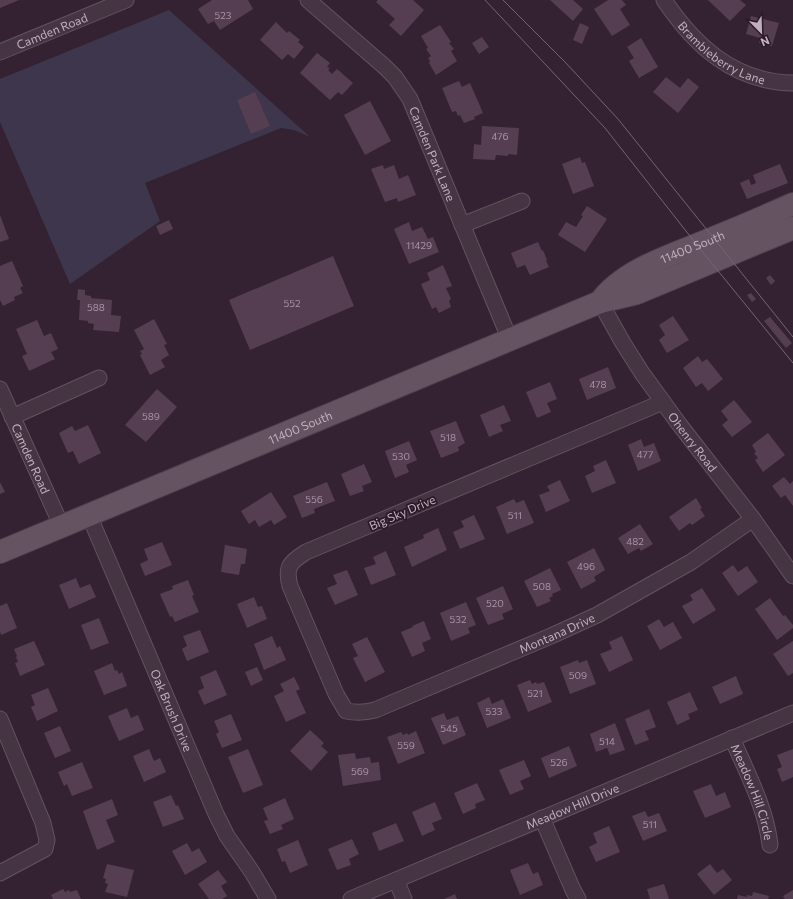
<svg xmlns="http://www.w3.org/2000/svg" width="793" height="899" font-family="Commissioner,sans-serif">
	<rect width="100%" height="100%" fill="#342232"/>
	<path fill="#3e364c" d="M169 10 310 137 294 130 281 128 145 183 160 221 70 284 0 122V79Z"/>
	<g fill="#553e51">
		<path d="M0 0H19L0 8Z"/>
		<path d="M212 0H248L253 9 220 30 214 21 208 24 198 9Z"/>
		<path d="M378 0H413L424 10 401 36 389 25 395 19 376 2Z"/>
		<path d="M550 0H573L583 9 573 21Z"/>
		<path d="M608 0H622L626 5 620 9 630 25 612 36 594 9Z"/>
		<path d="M708 0H740L746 5 730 21Z"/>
		<path d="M751 16 779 23 772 46 759 43 760 38 746 34Z"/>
		<path d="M276 22 287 33 289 31 300 40 298 42 304 47 294 59 288 54 282 60 260 40Z"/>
		<path d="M580 23 589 27 582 44 573 40Z"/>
		<path d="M440 25 451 42 449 43 454 49 451 51 457 61 436 75 429 63 430 61 428 58 431 56 426 49 428 48 421 36Z"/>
		<path d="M482 37 489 47 479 54 472 43Z"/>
		<path d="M641 38 658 67 639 78 629 61 634 58 627 47Z"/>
		<path d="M317 53 330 63 327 67 330 68 328 70 332 74 337 69 353 83 342 95 338 92 330 100 300 73Z"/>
		<path d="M666 77 680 88 688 78 699 87 678 113 653 92Z"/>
		<path d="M459 81 462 87 470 83 483 113 474 117 475 119 464 123 460 115 458 116 456 111 452 112 442 88Z"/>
		<path d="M255 92 270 126 251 134 237 100Z"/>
		<path d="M370 101 391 141 365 155 344 115Z"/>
		<path d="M482 126 519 128 517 155 508 154V156L496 155 495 160 473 159 474 144 481 145Z"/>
		<path d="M580 157 582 163 585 162 594 186 573 194 562 164Z"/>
		<path d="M780 164 788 183 747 199 740 183 749 179 751 185 756 183 753 175Z"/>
		<path d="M383 165 384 169 394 165 399 179 408 175 416 195 398 202 397 198 385 202 371 169Z"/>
		<path d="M587 206 607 219 585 252 558 235 566 222 576 227 583 216 581 215Z"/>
		<path d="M0 215 9 239 0 242Z"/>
		<path d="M169 220 173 229 160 235 156 226Z"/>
		<path d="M409 222 412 231 422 227 428 239 433 237 439 252 409 264 394 229Z"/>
		<path d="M538 242 542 251 543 250 547 260 546 261 549 267 530 275 525 265 517 268 511 253Z"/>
		<path d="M333 256 354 306 250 350 229 300Z"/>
		<path d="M12 261 23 286 20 288 23 293 14 297 15 300 3 306 0 300V266Z"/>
		<path d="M443 265 452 286 446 288 451 299 449 301 451 307 439 313 436 307 432 309 421 284 430 280 427 273Z"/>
		<path d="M770 275 775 281 771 285 766 278Z"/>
		<path d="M78 289 85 290V295L91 296V298L112 300 111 315 121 316 119 332 93 330 94 324 88 323V321L79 320 80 300H77Z"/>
		<path d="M751 293 756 299 752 302 747 295Z"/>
		<path d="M673 316 689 340 667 353 659 340 665 335 659 325Z"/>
		<path d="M770 317 792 343 786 348 764 321Z"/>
		<path d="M154 319 167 344 164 345 169 355 161 360 165 367 150 375 140 355 142 354 140 351 144 349 134 330Z"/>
		<path d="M37 320 44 336 51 333 58 349 51 352 55 359 29 371 22 356 27 354 16 329Z"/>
		<path d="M698 356 702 362 707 359 723 379 708 391 702 383 696 387 683 368Z"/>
		<path d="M608 367 616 388 587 400 579 379Z"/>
		<path d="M550 382 557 399 547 403 551 412 537 418 526 392Z"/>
		<path d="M157 389 177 407 146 442 125 425Z"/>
		<path d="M734 400 752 422 732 437 722 425 728 420 721 411Z"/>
		<path d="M504 405 511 421 500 425 503 431 489 437 480 415Z"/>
		<path d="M456 421 465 443 458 447 459 451 441 458 430 431Z"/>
		<path d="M88 425 101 453 79 464 73 451 68 453 59 433 72 426 75 431Z"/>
		<path d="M768 433 785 455 763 472 755 460 758 458 754 453 756 452 752 445Z"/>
		<path d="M641 439 644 447 654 443 661 461 638 471 628 445Z"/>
		<path d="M409 441 417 460 406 465 409 472 395 478 385 451Z"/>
		<path d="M606 460 616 483 592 493 585 476 595 471 593 466Z"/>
		<path d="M364 464 372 482 362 486 364 491 350 496 341 474Z"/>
		<path d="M784 477 790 484 793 481V506L785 495 781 498 772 486Z"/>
		<path d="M560 480 570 501 546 512 539 495 550 491 547 486Z"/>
		<path d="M0 482 5 492 0 494Z"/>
		<path d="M327 482 335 501 314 509 315 513 302 518 293 496Z"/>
		<path d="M271 492 287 517 274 525 271 520 259 527 255 520 249 524 241 511Z"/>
		<path d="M696 498 702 508 700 509 705 516 692 525 690 523 679 531 669 517Z"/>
		<path d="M514 499 516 503 524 500 534 523 507 534 496 507Z"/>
		<path d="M474 515 485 539 460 549 453 532 464 527 461 521Z"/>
		<path d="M640 524 653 544 641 551 639 548 628 554 618 538Z"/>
		<path d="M438 528 447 550 412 567 404 547 424 538 423 535Z"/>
		<path d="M162 542 172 565 145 576 140 564 148 560 144 549Z"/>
		<path d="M225 545 247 549 245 564H241L239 575 221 572Z"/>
		<path d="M594 548 605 570 594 577 596 581 581 589 567 562Z"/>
		<path d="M386 551 396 575 371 585 364 568 376 564 373 557Z"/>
		<path d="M733 565 738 572 747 566 758 582 738 596 722 573Z"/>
		<path d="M550 568 561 590 552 594 553 596 549 598 551 601 537 607 524 581Z"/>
		<path d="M347 570 358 595 335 605 327 588 337 584 333 575Z"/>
		<path d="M76 578 80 588 90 584 96 597 69 609 59 585Z"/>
		<path d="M188 580 194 595 192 596 199 612 175 622 172 616 170 617 160 594 173 589 172 586Z"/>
		<path d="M503 586 513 609 502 614 504 619 488 625 476 598Z"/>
		<path d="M702 588 716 610 693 624 682 606 693 600 690 595Z"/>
		<path d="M254 597 258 607 262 606 267 619 247 628 237 604Z"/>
		<path d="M770 598 783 616 785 615 793 625V628L777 640 755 609Z"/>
		<path d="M466 602 476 625 468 628 470 633 451 641 440 613Z"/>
		<path d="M7 603 17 628 1 635 0 631V606Z"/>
		<path d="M99 618 109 643 91 650 81 625Z"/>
		<path d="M659 619 664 627 673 622 682 638 660 650 647 626Z"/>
		<path d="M424 621 431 639 422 643 425 651 412 657 401 632 413 627 412 626Z"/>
		<path d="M200 630 209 652 187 661 182 649 187 646 183 636Z"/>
		<path d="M272 636 277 648 280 646 286 660 264 670 254 644Z"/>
		<path d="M622 636 633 660 609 672 600 654 612 649 609 642Z"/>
		<path d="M367 637 385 672 365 682 353 658 358 656 352 644Z"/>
		<path d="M34 641 45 665 20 676 15 663 18 662 16 657 17 656 14 649Z"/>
		<path d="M793 641V673L788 676 773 654Z"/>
		<path d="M578 660 579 663 587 660 596 684 570 694 560 667Z"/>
		<path d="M112 663 115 671 117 670 119 674 122 672 127 686 104 695 94 671Z"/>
		<path d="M257 667 263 680 251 686 245 672Z"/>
		<path d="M216 670 227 695 204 705 198 691 204 688 200 677Z"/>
		<path d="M736 676 743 694 720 704 712 687Z"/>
		<path d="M294 677 300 689 296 691 306 713 286 722 274 696 284 691 280 684Z"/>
		<path d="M530 680 532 684 536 682 537 684 544 682 552 702 528 712 517 685Z"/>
		<path d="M48 688 58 711 37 721 31 707 35 705 31 695Z"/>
		<path d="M690 692 698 710 688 714 690 719 677 725 667 702Z"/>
		<path d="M489 697 492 704 503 699 511 718 487 728 477 703Z"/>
		<path d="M127 708 131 718 138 715 144 730 119 741 108 716Z"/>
		<path d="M649 709 656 727 645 731 649 740 635 745 625 719Z"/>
		<path d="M444 713 447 720 458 716 466 735 443 745 431 718Z"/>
		<path d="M231 714 242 740 222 748 216 734 219 732 214 721Z"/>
		<path d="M615 723 625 750 610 755 607 748 596 752 590 734Z"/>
		<path d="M60 726 71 751 55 758 44 733Z"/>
		<path d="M310 730 324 743 321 746 328 752 311 771 290 751Z"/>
		<path d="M416 731 425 753 398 764 387 737 401 732 403 735 407 733 408 735Z"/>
		<path d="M569 746 577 766 549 778 541 758Z"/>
		<path d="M149 749 154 761 160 758 166 772 144 782 133 756Z"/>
		<path d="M248 749 263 785 243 793 228 757Z"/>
		<path d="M793 749V777L782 782 777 769 782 767 777 755Z"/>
		<path d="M355 753 356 759 370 757 371 763 379 762 381 780 343 786 338 755Z"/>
		<path d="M524 760 531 776 520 781 524 789 510 795 499 770Z"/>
		<path d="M82 762 93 788 72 796 67 784 64 786 58 772Z"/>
		<path d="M477 783 485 800 475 804 476 808 463 814 454 793Z"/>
		<path d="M711 784 716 796 725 792 731 807 705 818 693 791Z"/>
		<path d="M171 795 176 806 178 805 184 819 163 827 153 802Z"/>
		<path d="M285 798 294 819 281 825 283 829 270 834 264 821 268 820 263 808Z"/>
		<path d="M112 799 118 815 106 820 115 842 97 850 83 811Z"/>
		<path d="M435 802 442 819 432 823 435 830 422 836 412 812Z"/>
		<path d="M645 811 648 817 659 813 667 831 643 841 632 816Z"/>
		<path d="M396 823 404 841 379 851 372 833Z"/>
		<path d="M609 826 620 852 596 862 589 847 597 843 593 833Z"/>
		<path d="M352 839 359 854 349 859 351 865 337 870 328 849Z"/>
		<path d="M298 840 308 865 290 873 285 861 282 862 277 849Z"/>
		<path d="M187 843 192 852 199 848 207 862 185 875 172 851Z"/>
		<path d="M528 863 533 874 538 872 543 885 520 895 510 870Z"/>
		<path d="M107 864 134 870 127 897 105 892 108 884 105 883 106 879 103 878Z"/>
		<path d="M710 864 717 873 723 869 732 880 714 895 697 874Z"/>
		<path d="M218 870 227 882 221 886 227 896 222 899H209L198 884Z"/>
		<path d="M664 884 669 899H650L647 889Z"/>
		<path d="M63 889 65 892 69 890 70 892 77 890 81 899H53L51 895Z"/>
		<path d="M793 890V899H785L783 896Z"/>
		<path d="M753 892 769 896 768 899H737L738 895 747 897V895L752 896Z"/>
		<path d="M455 894 457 899H444Z"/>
	</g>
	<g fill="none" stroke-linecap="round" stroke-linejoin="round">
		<defs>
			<g id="minor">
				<path id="s1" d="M308 0 385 67 395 77 410 99 510 340"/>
				<path id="s2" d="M664 0C695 46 734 82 793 83"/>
				<path id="s3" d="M0 52 126 0"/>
				<path d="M462 225 522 201"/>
				<path id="s4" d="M600 302 623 343 642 373 679 424 753 519 793 576"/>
				<path id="s5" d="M0 389 62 527"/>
				<path id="s6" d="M663 402 306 552C290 562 285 567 290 586L336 694 346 711C357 713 364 713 375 710L551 636 597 615 691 562 753 519"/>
				<path d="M12 417 99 378"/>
				<path id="s7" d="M89 515 216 814 227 836 252 872 268 899"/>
				<path d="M0 719 43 823 47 840 45 849 0 873"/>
				<path id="s8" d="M732 738C747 773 766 808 770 845"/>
				<path d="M542 818 573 890 578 899"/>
				<path d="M396 880 404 899"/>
				<path id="s9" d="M351 899 793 713"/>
			</g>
			<g id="primary">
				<path id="s10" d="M600 302C624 269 673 255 711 239 738 228 766 216 793 204"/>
				<path id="s11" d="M0 552 600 302 637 293 793 228"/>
			</g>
		</defs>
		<use href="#minor" stroke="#635260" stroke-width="17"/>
		<use href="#primary" stroke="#4f3e4b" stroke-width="24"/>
		<use href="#minor" stroke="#453543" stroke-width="15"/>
		<use href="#primary" stroke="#655362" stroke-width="22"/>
		<g stroke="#766273" stroke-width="1">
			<path d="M485 0 605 128 697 245 793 363"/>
			<path d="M503 0 565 62 618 119 793 337"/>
		</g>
	</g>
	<g text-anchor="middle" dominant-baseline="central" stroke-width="3.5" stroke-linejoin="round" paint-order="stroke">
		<g font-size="10" fill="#a793a3">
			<text x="223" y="15">523</text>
			<text x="500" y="136">476</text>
			<text x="419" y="245">11429</text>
			<text x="292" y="303">552</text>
			<text x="96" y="307">588</text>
			<text x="598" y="384">478</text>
			<text x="151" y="416">589</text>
			<text x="448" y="437">518</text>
			<text x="645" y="454">477</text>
			<text x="401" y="456">530</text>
			<text x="314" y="499">556</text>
			<text x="515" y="515">511</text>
			<text x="635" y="541">482</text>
			<text x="586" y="566">496</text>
			<text x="542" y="586">508</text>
			<text x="495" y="603">520</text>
			<text x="458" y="619">532</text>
			<text x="578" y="675">509</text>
			<text x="535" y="693">521</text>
			<text x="494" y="711">533</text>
			<text x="449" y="728">545</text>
			<text x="607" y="741">514</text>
			<text x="406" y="745">559</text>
			<text x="559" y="762">526</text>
			<text x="360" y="771">569</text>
			<text x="650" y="824">511</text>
		</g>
		<g font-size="12" fill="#c2afbe" stroke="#2a1a27">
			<text stroke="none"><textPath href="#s3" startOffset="56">Camden Road</textPath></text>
			<text stroke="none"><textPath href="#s2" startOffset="80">Brambleberry Lane</textPath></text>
			<text stroke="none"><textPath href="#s1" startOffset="202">Camden Park Lane</textPath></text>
			<text stroke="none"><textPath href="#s10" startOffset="109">11400 South</textPath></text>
			<text stroke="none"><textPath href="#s11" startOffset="325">11400 South</textPath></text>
			<text stroke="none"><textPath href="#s4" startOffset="168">Ohenry Road</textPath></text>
			<text stroke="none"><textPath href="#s5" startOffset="76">Camden Road</textPath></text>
			<text transform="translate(402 512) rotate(-23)">Big Sky Drive</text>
			<text stroke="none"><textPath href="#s6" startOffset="793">Montana Drive</textPath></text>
			<text stroke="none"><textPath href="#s7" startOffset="212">Oak Brush Drive</textPath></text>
			<text stroke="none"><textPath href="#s8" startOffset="58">Meadow Hill Circle</textPath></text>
			<text stroke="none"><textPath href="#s9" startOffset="240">Meadow Hill Drive</textPath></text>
		</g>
	</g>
	<g transform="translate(761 32) rotate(157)" stroke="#2a1a27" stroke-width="3" paint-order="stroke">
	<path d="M0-3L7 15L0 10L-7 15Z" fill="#c2afbe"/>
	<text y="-6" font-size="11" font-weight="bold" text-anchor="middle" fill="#c2afbe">N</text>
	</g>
</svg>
